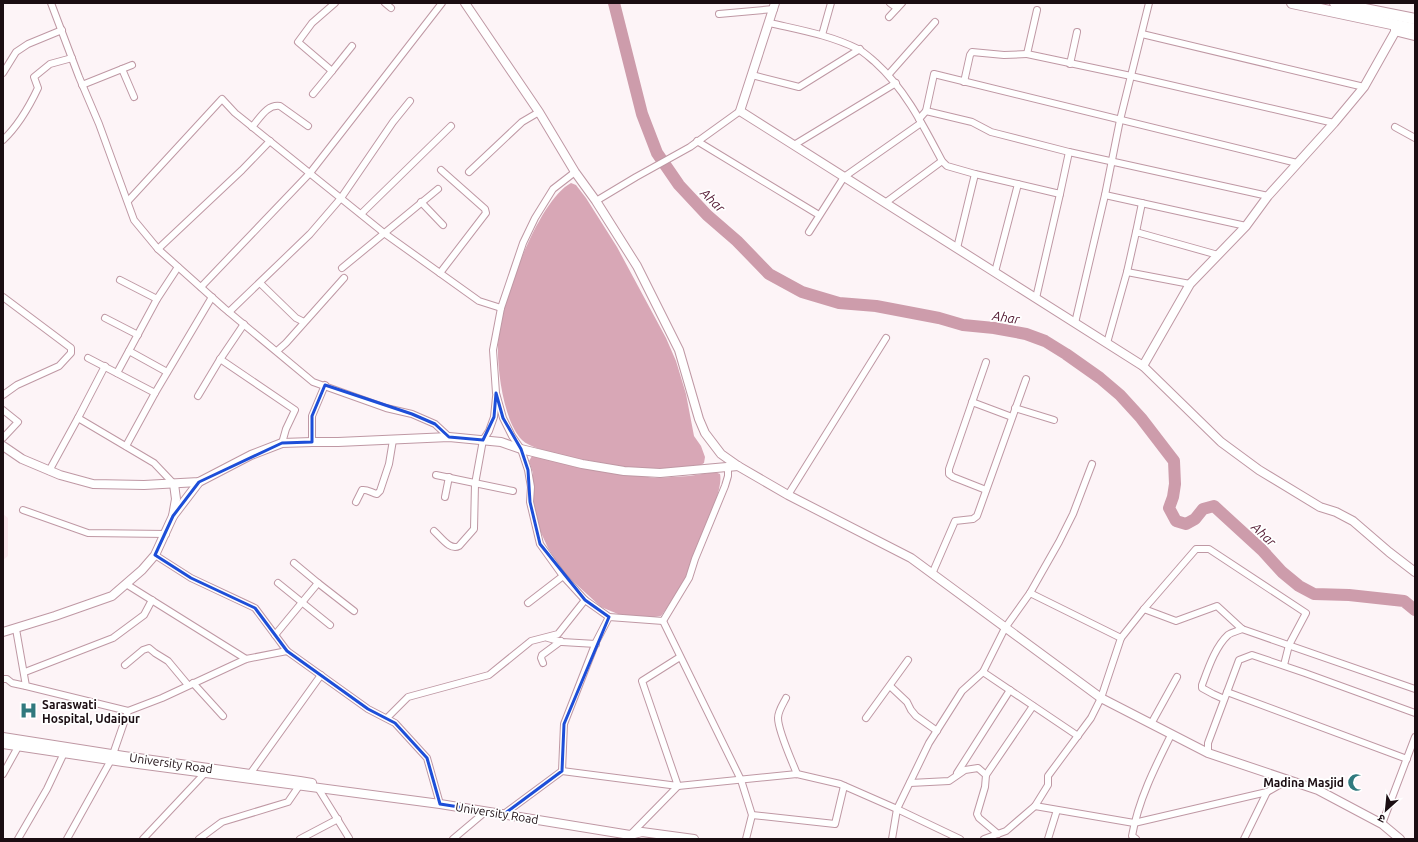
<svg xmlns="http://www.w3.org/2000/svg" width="1418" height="842" font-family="Ubuntu,'Noto Sans Devanagari',sans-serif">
	<rect width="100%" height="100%" fill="#fdf4f7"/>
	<path fill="#fbe6ec" d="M3 514 8 518V556L3 560Z"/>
	<g fill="#d8a7b6">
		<path d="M571 183 576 185 586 198 617 247 666 338 676 361 686 394 694 436 701 446 705 457 704 463C702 464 699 467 697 468 693 469 688 468 685 469 663 470 640 470 618 466 599 462 535 453 522 440 504 422 497 371 498 345 499 307 537 201 571 183Z"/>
		<path d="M537 455 591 469 655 478 689 476 715 472 720 474C724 491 700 538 693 556 691 563 689 570 686 577 680 591 670 604 661 616L647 618 618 614 601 607 564 573 548 548 537 524 532 497 533 473 529 461 532 456Z"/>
	</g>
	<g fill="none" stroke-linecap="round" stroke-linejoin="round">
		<path stroke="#cd9cab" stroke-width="12" d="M614 3 642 114 657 153 679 185 707 215 737 241 769 274 802 292 839 303 876 306 939 318 963 325 994 328 1026 334 1045 341 1066 354 1100 378 1120 395 1141 418 1174 461 1175 484 1173 497 1169 508 1176 521 1186 524 1195 519 1203 509 1214 506 1262 550 1282 572 1299 586 1314 594 1349 595 1404 601 1415 610"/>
		<defs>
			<g id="minor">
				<path d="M51 3 79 77 99 124 134 220 158 249 224 308 313 382 386 408 412 414 435 424 449 437"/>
				<path d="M385 3 391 8"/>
				<path d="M890 3 897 8"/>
				<path d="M1037 10 1027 54 1131 76 1334 123"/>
				<path d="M719 14 774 9"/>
				<path d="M889 17 902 3"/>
				<path d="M770 23C800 30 830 35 858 49 864 52 870 58 875 62 905 89 923 125 942 161L947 166 975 174 1060 194 1069 152 1268 196"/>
				<path d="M1395 32 1415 37"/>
				<path d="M1142 34 1364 87"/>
				<path d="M822 35 831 3"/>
				<path d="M1070 64 1077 32"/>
				<path d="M122 69 134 97"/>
				<path d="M332 71 352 46"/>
				<path d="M3 73 16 52 28 44 62 30"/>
				<path d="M889 74 935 22"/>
				<path d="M752 75 799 87 860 49"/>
				<path d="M964 82 970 55 972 52 1004 55 1027 54"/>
				<path d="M82 85 132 65"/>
				<path d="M313 94 332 71 298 42 312 23 335 3"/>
				<path d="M926 111 972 122 991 132 1069 152"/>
				<path d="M919 119 926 111 934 74 1297 163"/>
				<path d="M252 127C260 118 267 104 280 106L308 126"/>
				<path d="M1395 127 1415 138"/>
				<path d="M3 140C18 126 29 107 38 88L34 77 50 64 72 58"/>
				<path d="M697 141 819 215"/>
				<path d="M794 145 896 83"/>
				<path d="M469 172 522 122 539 112"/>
				<path d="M575 172 553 189 535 218 523 243 501 308 493 350 496 393 503 418 512 436 521 449 528 470 531 487 530 502 540 544 563 576 585 600 609 617"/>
				<path d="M1105 195 1246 226"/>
				<path d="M128 201 222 99 235 113 384 233 479 301 501 308"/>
				<path d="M596 201 636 177 690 147 740 111"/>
				<path d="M421 202 443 225"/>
				<path d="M885 203 942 161"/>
				<path d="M361 214 451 126"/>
				<path d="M809 232 844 177 921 123"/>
				<path d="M1136 232 1142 203"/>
				<path d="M957 248 975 174"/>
				<path d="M158 249 242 170 270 141"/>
				<path d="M342 268 438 189"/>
				<path d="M995 272 1018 184"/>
				<path d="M1127 272 1190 284"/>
				<path d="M440 273 486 213 485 209 441 170"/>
				<path d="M120 280 157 299"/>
				<path d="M260 283 296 318 304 322"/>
				<path d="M201 287 310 173 442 3"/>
				<path d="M3 297 71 348V353L59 366 17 385 3 395"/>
				<path d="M1036 298 1060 194"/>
				<path d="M229 312 310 234 341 198 393 122 410 101"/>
				<path d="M105 318 138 335"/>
				<path d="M1075 323 1105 195 1120 120 1149 3"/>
				<path d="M1107 343 1127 272 1136 232 1218 255"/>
				<path d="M129 351 167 372"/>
				<path d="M277 351 286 343 344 278"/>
				<path d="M88 358 155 393"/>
				<path d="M220 359 295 410 286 429 282 443"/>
				<path d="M986 362 949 469V474L953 477 986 490"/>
				<path d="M117 373 157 299 178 267"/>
				<path d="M198 396 219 361 244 324"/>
				<path d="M972 402 1012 417"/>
				<path d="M1015 408 1054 420"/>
				<path d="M3 410 18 422 3 438"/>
				<path d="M78 418 105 366"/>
				<path d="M312 442V416L325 385"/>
				<path d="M126 446 155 393 212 297"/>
				<path d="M49 471 78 418 154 463 174 484"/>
				<path d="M436 475 513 491"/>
				<path d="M788 495 886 338"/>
				<path d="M445 497 449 477"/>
				<path d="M356 502 362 490C367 489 372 493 377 494L380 491 389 464 393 440"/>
				<path d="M23 510 88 533 166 534"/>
				<path d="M434 531C441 537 450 551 459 546L474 529 475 484 483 440 489 431 494 417 496 397"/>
				<path d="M155 555 191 578 255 608 287 651"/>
				<path d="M932 574 955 521 973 519 977 516 1026 379"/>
				<path d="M278 583 330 625"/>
				<path d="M318 583 354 611"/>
				<path d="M126 584 246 659"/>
				<path d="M1030 593 1059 542 1073 514 1092 464"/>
				<path d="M528 603 563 576"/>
				<path d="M1144 609 1196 549H1209L1306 613 1289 645 1284 665"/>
				<path d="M663 621 741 780 752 815 746 839"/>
				<path d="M16 629 26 686 128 711 111 760 67 839"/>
				<path d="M275 635 318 583 294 563"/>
				<path d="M548 638 562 642 596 644"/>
				<path d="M1121 638 1144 609 1176 621 1217 606 1242 629 1415 689"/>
				<path d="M543 663 541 658 542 655 561 641"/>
				<path d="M125 665 143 650 149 648 155 653 168 661 188 685"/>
				<path d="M25 672 113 638 144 615 152 600"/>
				<path d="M983 672 1078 736"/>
				<path d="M3 679H7L12 683 26 686"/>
				<path d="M193 683 223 716"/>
				<path d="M890 686 907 702 911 710 916 716 937 731"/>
				<path d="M1227 692 1407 759"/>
				<path d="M786 698C783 704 778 711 778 718 778 731 792 761 797 774"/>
				<path d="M1224 699 1213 694 1202 688V685C1208 669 1215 647 1228 635 1232 632 1238 631 1242 629"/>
				<path d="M128 711 162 698 246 659 287 651 368 709 395 723 427 758 440 804"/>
				<path d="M387 718 408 697 489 675 531 641 558 634 585 600"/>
				<path d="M866 718 908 660"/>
				<path d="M1151 724 1177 677"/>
				<path d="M1208 753V743L1239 660 1252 655 1305 673 1415 713"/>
				<path d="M562 771 564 724 596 642 609 617 663 621 689 578 695 559 725 486 728 476V468"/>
				<path d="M957 773 1010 690"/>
				<path d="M3 774 18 747"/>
				<path d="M250 774 321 675"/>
				<path d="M986 775 1033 706"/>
				<path d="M910 783 949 781 965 770 978 768 986 775 985 787 977 814 979 818 998 834"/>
				<path d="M318 788 349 838 348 839"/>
				<path d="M504 814 562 771 678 786 642 681 680 657"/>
				<path d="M752 815 835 824 844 786"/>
				<path d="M1382 824 1415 737"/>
				<path d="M630 835 678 786 797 774 840 784 897 809 929 743 962 691 983 672 1005 628 1030 593 1121 638 1101 698 1091 718 1048 776V785L1035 806"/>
				<path d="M18 839 47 789 64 753"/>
				<path d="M143 839 205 773"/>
				<path d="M199 839 222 822 288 802 299 786"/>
				<path d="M300 839 338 819"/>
				<path d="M453 839 485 812"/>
				<path d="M892 839 897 809 960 839"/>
				<path d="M984 839 1006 831 1035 806 1134 823 1267 792"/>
				<path d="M1048 839 1057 810"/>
				<path d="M1136 839 1132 836C1138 801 1155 767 1171 735"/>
				<path d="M1244 839 1267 792 1288 780"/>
			</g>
			<g id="tertiary">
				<path d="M465 3 539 112 575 172 596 201 637 266 679 350 699 419 705 433 721 454 738 466 788 495 911 558 1101 698 1208 753 1318 790 1382 824 1400 839"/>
				<path d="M775 3 740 111 1143 366 1190 284 1246 226 1268 196 1334 123 1364 87 1395 32V25"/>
				<path d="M1143 366 1221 442 1259 470 1320 507 1336 512 1353 521 1389 552 1415 572"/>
				<path d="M3 446 22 459 60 475 93 484 144 485 199 482 251 455 282 443 312 442H338L449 437 501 442 521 449 582 464 624 471 660 473 738 466"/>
				<path d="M173 516 176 499 174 484"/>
				<path d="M3 632 55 616 112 596 142 570 155 555 173 516 199 482"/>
				<path d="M3 737 124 756 300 781 312 783"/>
				<path d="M3 744 123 762 440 804 630 835 642 832 694 839"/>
			</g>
			<g id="trunk">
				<path d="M1292 3 1415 29"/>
				<path d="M1335 3 1415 19"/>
			</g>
		</defs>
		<use href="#minor" stroke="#bf98a4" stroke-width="8"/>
		<use href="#tertiary" stroke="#bf98a4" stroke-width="10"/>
		<use href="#trunk" stroke="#bf98a4" stroke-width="12"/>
		<use href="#minor" stroke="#fff" stroke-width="6"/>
		<use href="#tertiary" stroke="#fff" stroke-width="8"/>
		<use href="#trunk" stroke="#fff" stroke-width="10"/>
	</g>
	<path fill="none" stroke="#1d4ed8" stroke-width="3" stroke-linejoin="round" d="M325 385 412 414 435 424 449 437 483 440 494 417 496 393 503 418 521 449 528 470 530 502 540 544 585 600 609 617 564 724 562 771 504 814 440 804 427 758 395 723 368 709 287 651 255 608 191 578 155 555 173 516 199 482 282 443 312 442V416Z"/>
	<defs>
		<symbol id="hospital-bare" viewBox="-9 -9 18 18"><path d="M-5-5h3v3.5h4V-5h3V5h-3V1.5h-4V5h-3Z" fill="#30797e" stroke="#fff" stroke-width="2.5" paint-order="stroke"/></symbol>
		<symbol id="mosque-bare" viewBox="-9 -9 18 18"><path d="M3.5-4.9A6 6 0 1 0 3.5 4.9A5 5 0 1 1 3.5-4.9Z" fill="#30797e" stroke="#fff" stroke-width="2.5" paint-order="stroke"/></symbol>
	</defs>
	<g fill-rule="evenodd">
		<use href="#hospital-bare" x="16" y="698" width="25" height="25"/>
		<use href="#mosque-bare" x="1344" y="770" width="25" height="25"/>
	</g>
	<g text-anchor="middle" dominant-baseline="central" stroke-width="3.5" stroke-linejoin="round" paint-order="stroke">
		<g font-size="12" font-weight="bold" fill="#1b0d12" stroke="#fff" text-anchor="start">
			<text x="42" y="704">Saraswati<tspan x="42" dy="14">Hospital, Udaipur</tspan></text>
			<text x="1344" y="782" text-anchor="end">Madina Masjid</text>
		</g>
		<g font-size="12" fill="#1b0d12" stroke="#fff">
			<text transform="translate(171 763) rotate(8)">University Road</text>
			<text transform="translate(497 813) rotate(9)">University Road</text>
		</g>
		<g font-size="13" font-style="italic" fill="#51162f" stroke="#fff">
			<text transform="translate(713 200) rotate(44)">Ahar</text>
			<text transform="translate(1006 317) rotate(8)">Ahar</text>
			<text transform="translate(1264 534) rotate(43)">Ahar</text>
		</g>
	</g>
	<rect width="1418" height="842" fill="none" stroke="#1b0d12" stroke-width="8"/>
	<g transform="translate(1386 810) rotate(207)" stroke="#ffffff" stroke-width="3" paint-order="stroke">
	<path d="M0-3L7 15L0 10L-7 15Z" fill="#1b0d12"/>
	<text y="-6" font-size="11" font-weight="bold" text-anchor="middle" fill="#1b0d12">उ</text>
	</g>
</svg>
